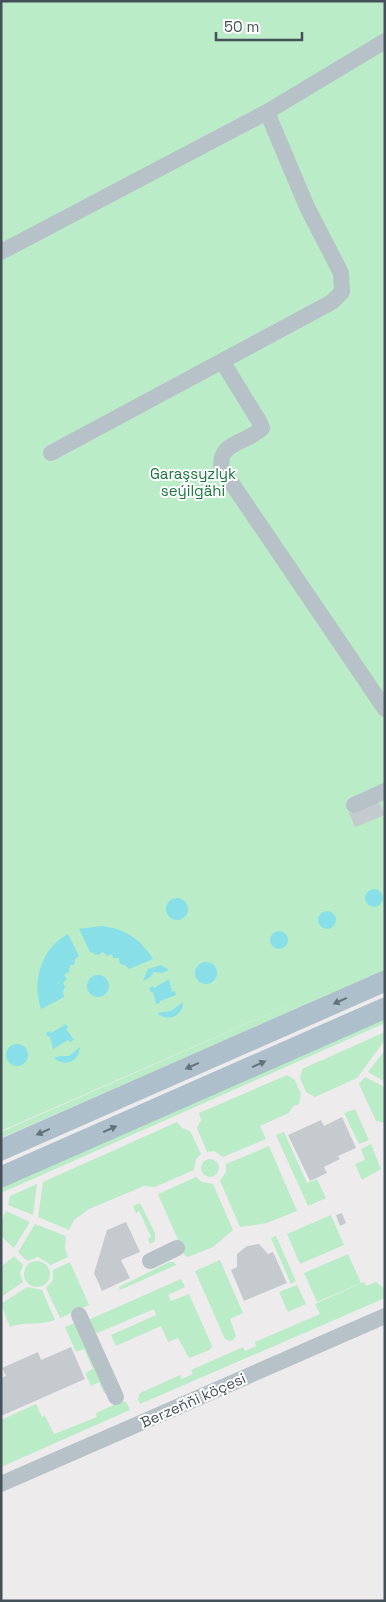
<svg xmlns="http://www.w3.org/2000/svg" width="386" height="1602" font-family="'Space Grotesk',sans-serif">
	<rect width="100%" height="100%" fill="#eeebec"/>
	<g fill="#baecc7">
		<path d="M1 1H385V970L1 1138V1132L334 985 1 1131Z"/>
		<path d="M385 1017V1023L1 1193V1185Z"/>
		<path d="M385 1032V1040L357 1078 315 1097 306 1092 300 1078 302 1069Z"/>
		<path d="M385 1050V1082L368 1072Z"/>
		<path d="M287 1075 295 1080 301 1094 299 1104 293 1106 289 1113 260 1126 266 1139 223 1157 214 1151 207 1152 197 1128 201 1120 199 1113Z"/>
		<path d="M365 1077 385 1087V1123L376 1121 359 1084Z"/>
		<path d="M355 1109 369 1140 359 1144 344 1113Z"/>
		<path d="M177 1122 182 1128 190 1131 201 1154 196 1159 194 1170 155 1187 144 1186 89 1209 74 1220 69 1230 38 1217 43 1182Z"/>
		<path d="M284 1132 307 1183 317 1179 326 1198 308 1206 276 1135Z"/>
		<path d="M371 1144 381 1169 362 1180 355 1164 365 1160 361 1149Z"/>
		<path d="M269 1146 297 1211 267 1223 240 1227 220 1181 226 1172V1164Z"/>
		<circle cx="210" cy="1168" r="9"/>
		<path d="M196 1177 202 1182 213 1184 233 1230 213 1247 188 1257 185 1256 158 1194Z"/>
		<path d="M37 1184 33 1215 8 1205 10 1196Z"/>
		<path d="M140 1203 155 1233V1241L150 1244 148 1239 151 1237 139 1211 136 1213 133 1206Z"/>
		<path d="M6 1211 30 1222 14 1248 1 1236V1221Z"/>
		<path d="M331 1215 344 1245 300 1264 287 1234Z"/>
		<path d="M35 1224 66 1236 65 1248 68 1257 51 1265 38 1257 27 1261 18 1252Z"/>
		<path d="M276 1236 296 1281 291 1284 271 1238Z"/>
		<path d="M348 1254 361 1283 317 1302 304 1273Z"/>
		<path d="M14 1256 23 1265 20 1273 23 1282 1 1297V1267Z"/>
		<path d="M220 1260 243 1313 230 1319 236 1336 232 1341 226 1340 224 1337 195 1271Z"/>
		<circle cx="37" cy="1274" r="13"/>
		<path d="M70 1262 89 1305 60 1318 46 1288 53 1280V1270Z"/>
		<path d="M169 1262H174L176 1265 120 1290 119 1287Z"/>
		<path d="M181 1279 185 1287 168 1295 171 1301 189 1294 212 1346 210 1350 189 1358 178 1338 168 1342 161 1326 116 1346 111 1335 156 1315 154 1309 95 1334 88 1320Z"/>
		<path d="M364 1282 366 1286 376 1282 385 1289V1298L140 1404 138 1399 140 1393 180 1375 182 1379 193 1374 191 1370 243 1347 245 1351 256 1346 255 1342 320 1314 315 1304Z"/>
		<path d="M297 1285 306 1304 288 1312 279 1292Z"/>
		<path d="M27 1287 42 1290 55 1320C40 1326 25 1321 10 1327L1 1304Z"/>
		<path d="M74 1323 108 1391 104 1393 99 1382 91 1386 85 1373 93 1369 84 1349 76 1352 65 1327Z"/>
		<path d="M122 1401 126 1402 130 1410 1 1467V1420L36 1404 42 1417 45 1416 54 1434 97 1417 96 1413Z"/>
	</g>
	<g fill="#88dfe8">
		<circle cx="374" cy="898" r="9"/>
		<circle cx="177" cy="909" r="11"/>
		<circle cx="327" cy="920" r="9"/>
		<path d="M101 926C124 928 141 939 153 959L129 969 125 965 120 964 119 958H113L112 954 107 956 103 952 98 955 90 952 79 929Z"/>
		<circle cx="279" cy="940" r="9"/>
		<path d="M68 934 79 956 75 959 74 965H70L69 972 64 975 67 979 63 983 65 987 63 992 64 997 41 1009C32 979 41 949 68 934Z"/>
		<circle cx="206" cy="973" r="11"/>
		<path d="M161 965 169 970 162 973 154 972 149 978 143 981 148 969Z"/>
		<circle cx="98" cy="986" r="11"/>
		<path d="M169 979 172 992 175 991 176 995 160 1001V1003L156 1004 153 992H151L149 988 153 986 154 988Z"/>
		<path d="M183 1002C183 1016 168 1023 157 1013L171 1011Z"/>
		<path d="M66 1024 68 1028 66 1029 74 1040 70 1042 68 1040 53 1049 50 1036 48 1037 46 1033 50 1031 51 1033Z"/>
		<circle cx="17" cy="1055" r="11"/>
		<path d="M80 1047C79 1061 66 1068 54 1058L60 1056H69Z"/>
	</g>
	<g fill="#c5cace">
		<path d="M378 800 385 815 355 827 349 813Z"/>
		<path d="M342 1117 356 1148 338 1156 340 1159 324 1167 327 1173 310 1181 288 1135 321 1120 324 1126Z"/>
		<path d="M342 1213 346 1223 340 1226 336 1215Z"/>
		<path d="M126 1222 140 1252 121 1260 130 1278 102 1291 94 1273 107 1230Z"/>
		<path d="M259 1244 268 1254 273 1252 287 1283 244 1301 231 1270 237 1267V1254L247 1246Z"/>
		<path d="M71 1347 85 1379 1 1416V1378L6 1376 2 1368 38 1352 41 1360Z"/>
	</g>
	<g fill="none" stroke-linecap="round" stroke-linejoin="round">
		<g stroke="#b7c2c8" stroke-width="16">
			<path d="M1 252 267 112 385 41"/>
			<path d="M222 361 259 421 262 428C248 443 216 442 222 469L385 709"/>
			<path d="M51 453 332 302 342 292 341 273 307 207 267 112"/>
			<path d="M354 805 385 791"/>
			<path d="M150 1261 177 1248"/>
			<path d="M79 1315 116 1397"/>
			<path d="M1 1484 385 1316"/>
		</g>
		<g stroke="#acbfca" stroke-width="21">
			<path d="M1 1150 385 981"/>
			<path d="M1 1177 385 1008"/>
		</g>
	</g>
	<defs><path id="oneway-solid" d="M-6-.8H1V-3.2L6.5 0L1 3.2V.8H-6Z" transform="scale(1.25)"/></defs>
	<g fill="#64727a">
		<use href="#oneway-solid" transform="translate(340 1001) rotate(156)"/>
		<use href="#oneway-solid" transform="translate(259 1064) rotate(-24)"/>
		<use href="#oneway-solid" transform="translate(192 1066) rotate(156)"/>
		<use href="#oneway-solid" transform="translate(110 1129) rotate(-24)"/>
		<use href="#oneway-solid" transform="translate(43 1132) rotate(156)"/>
	</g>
	<g text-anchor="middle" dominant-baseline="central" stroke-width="4" stroke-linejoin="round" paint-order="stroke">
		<g font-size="15" fill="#19763c" stroke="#fff">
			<text x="193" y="473">Garaşsyzlyk<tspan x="193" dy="17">seýilgähi</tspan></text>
		</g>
		<g font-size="15" fill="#455158" stroke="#fff">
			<text transform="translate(193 1400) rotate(-24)">Berzeňňi köçesi</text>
		</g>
	</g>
	<rect width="386" height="1602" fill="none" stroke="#455158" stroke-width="5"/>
	<path d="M216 32v8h86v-8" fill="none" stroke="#455158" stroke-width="2.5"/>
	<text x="224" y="32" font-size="15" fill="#455158" stroke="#ffffff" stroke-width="4" paint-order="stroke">50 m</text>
</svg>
